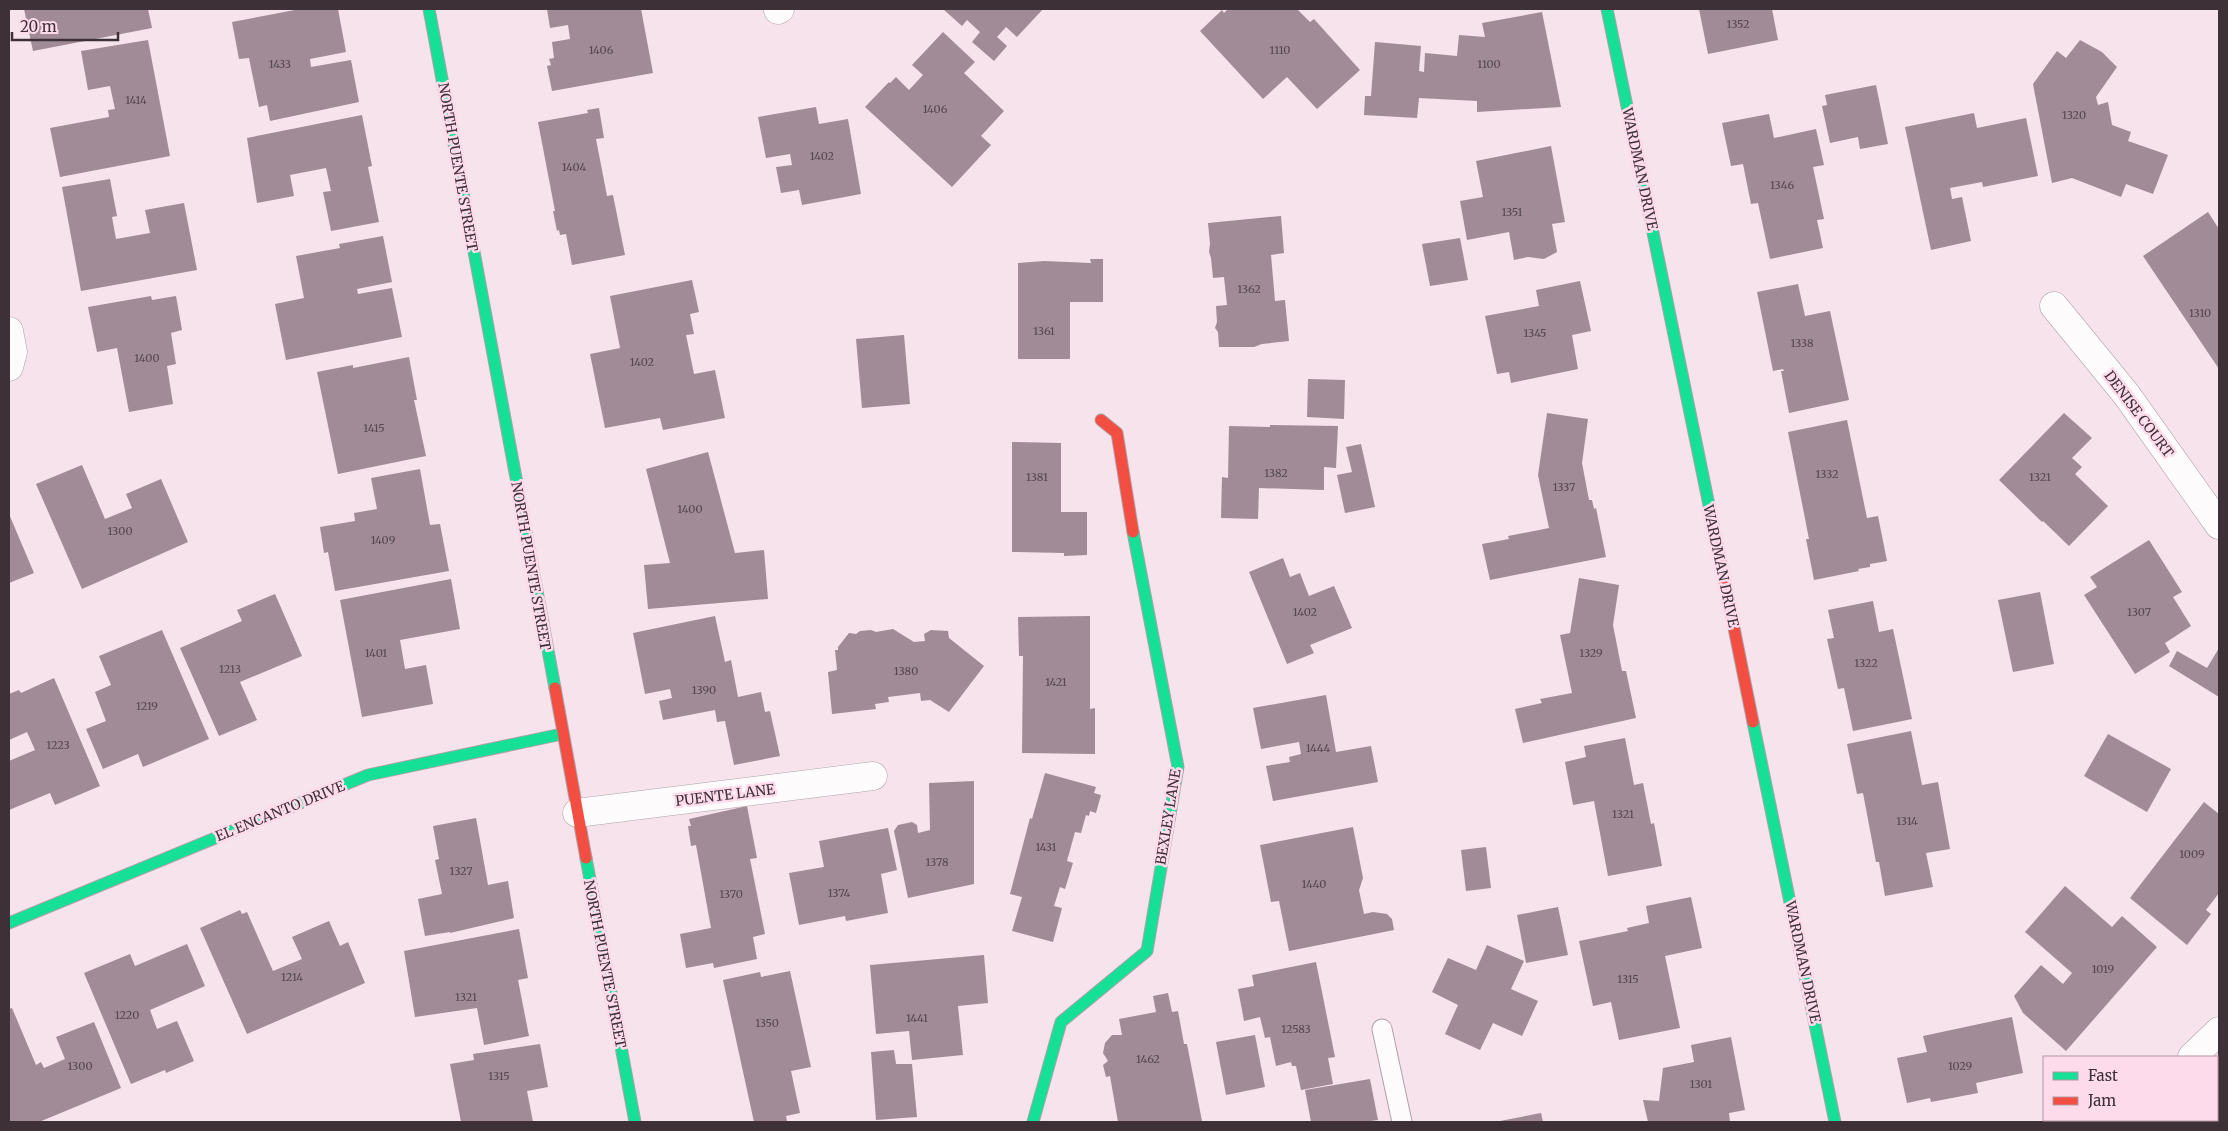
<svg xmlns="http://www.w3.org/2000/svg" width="2228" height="1131" font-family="Merriweather,serif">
	<rect width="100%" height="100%" fill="#f6e3ec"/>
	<g fill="#a08b96">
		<path d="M24 9H148L152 28 33 51Z"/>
		<path d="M300 9H338L346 52 310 59 311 67 351 60 359 102 270 121 267 105 259 107 249 58 239 59 232 22Z"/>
		<path d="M547 9H641L653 73 552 91 547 66 551 65 549 59 554 58 552 42 570 39 568 25 550 28Z"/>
		<path d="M943 9H1043L1017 37 1006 27 997 37 1007 46 994 61 972 42 980 32 967 20 962 26Z"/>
		<path d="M1228 9H1297L1310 22 1314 19 1360 70 1317 109 1287 77 1263 99 1200 31 1222 10 1224 13Z"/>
		<path d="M1699 9H1772L1778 40 1708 54Z"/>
		<path d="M1542 12 1561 107 1477 112V101L1419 98 1417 118 1364 115 1365 96H1371L1375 42 1421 46 1419 71 1424 72 1425 53 1457 56 1459 35 1485 37 1482 23Z"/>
		<path d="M943 32 975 62 964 73 1004 111 981 136 991 145 952 187 865 107 889 82 890 83 896 77 909 90 923 75 912 65Z"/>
		<path d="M148 40 170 156 60 177 50 128 109 117 108 110 115 109 110 86 88 90 81 51Z"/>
		<path d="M2080 40 2102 52 2117 67 2096 97 2098 105 2108 102 2112 125 2131 132 2128 141 2168 155 2153 194 2126 184 2121 197 2072 178 2052 183 2033 84 2057 51 2066 58Z"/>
		<path d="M1876 85 1888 144 1860 149 1858 137 1830 143 1822 106 1827 105 1825 95Z"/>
		<path d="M816 107 819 124 848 119 861 194 802 205 799 190 781 193 776 167 792 165 790 154 766 158 758 117Z"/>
		<path d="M599 108 604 138 596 139 607 196 613 195 625 255 572 265 566 234 560 235 559 230 557 231 553 211H555L538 122 588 113 587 110Z"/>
		<path d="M1974 113 1977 128 2026 118 2038 176 1983 187 1982 182 1950 188 1952 199 1962 197 1971 241 1931 250 1905 127Z"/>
		<path d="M1769 114 1774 138 1816 129 1824 165 1813 167 1824 219 1817 220 1823 248 1770 259 1758 203 1751 204 1743 164 1731 166 1722 123Z"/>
		<path d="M362 115 372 166 368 167 379 222 331 231 323 192 331 191 326 168 290 175 294 196 257 203 247 138Z"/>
		<path d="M1551 146 1565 222 1552 224 1557 252 1544 259 1528 257 1514 260 1509 232 1467 240 1460 201 1483 197 1476 161Z"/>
		<path d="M110 179 117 216 112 217 116 239 150 233 145 210 184 203 197 270 81 291 62 187Z"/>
		<path d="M2208 212 2219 229V369L2143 256Z"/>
		<path d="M1281 216 1284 253 1271 255 1275 301 1285 300 1289 341 1262 344 1254 347H1219L1218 332 1215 328 1217 322 1216 306 1227 305 1224 277 1213 278 1211 258 1209 252 1210 244 1208 223Z"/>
		<path d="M383 236 392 282 357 289 358 294 392 288 402 337 286 360 275 304 304 298 296 256 340 248 339 244Z"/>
		<path d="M1460 238 1468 280 1430 286 1422 244Z"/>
		<path d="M1090 259H1103V302H1070V359H1018V263L1044 261 1091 263Z"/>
		<path d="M692 280 699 312 690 314 694 334 686 335 694 374 715 370 725 418 663 430 660 418 605 428 590 354 620 348 610 296Z"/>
		<path d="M1580 281 1591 331 1572 335 1578 369 1511 383 1509 372 1497 374 1485 316 1539 306 1536 290Z"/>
		<path d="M1798 284 1805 316 1830 311 1849 400 1789 413 1781 371H1784L1783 369 1773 371 1757 292Z"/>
		<path d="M151 296 152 300 176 296 182 330 171 333 176 364 167 366 173 404 129 412 117 348 97 352 88 307Z"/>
		<path d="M904 335 910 404 862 408 856 339Z"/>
		<path d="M409 357 417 400H414L426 456 338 474 317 372 353 365V368Z"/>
		<path d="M1308 379 1345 380 1344 419 1307 417Z"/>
		<path d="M1547 413 1588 419 1582 463 1589 500H1592L1594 509 1596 508 1606 557 1490 580 1482 544 1509 539 1508 536 1549 528 1538 475Z"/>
		<path d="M2064 413 2092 438 2072 458 2082 467 2075 474 2108 506 2069 546 2043 521 2042 522 1999 480Z"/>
		<path d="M1847 420 1867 518 1878 516 1887 561 1870 564V567L1858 569 1859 571 1814 580 1806 539H1809L1788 432Z"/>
		<path d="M1270 425 1338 426 1336 468 1324 467V490L1259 488 1258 519 1221 518 1222 477 1228 478 1229 426 1270 427Z"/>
		<path d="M1012 442 1061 443V512H1087V555L1064 556V553L1012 552Z"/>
		<path d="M1361 444 1375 507 1345 513 1337 475 1352 472 1346 447Z"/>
		<path d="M708 452 735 553 764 550 768 599 648 609 644 565 670 563 646 469Z"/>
		<path d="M82 465 105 519 132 508 126 494 161 479 188 542 82 589 36 484Z"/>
		<path d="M420 469 430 525 440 524 449 571 335 591 328 552 324 553 320 527 355 521 354 513 377 509 371 478Z"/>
		<path d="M9 514 34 573 9 583Z"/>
		<path d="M2149 540 2182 592 2173 597 2191 626 2165 643 2170 652 2135 674 2084 595 2097 587 2090 577Z"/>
		<path d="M1283 558 1290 577 1300 573 1309 596 1334 586 1352 628 1310 645 1314 653 1287 664 1249 572Z"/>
		<path d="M1579 578 1619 585 1613 625 1622 671H1626L1636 718 1523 743 1515 709 1542 703 1540 699 1572 693 1560 635 1570 633Z"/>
		<path d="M451 579 460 629 400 640 405 669 426 665 433 704 362 717 340 600Z"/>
		<path d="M2040 592 2054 664 2013 672 1998 600Z"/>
		<path d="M275 594 302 656 240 682 257 720 219 736 180 648 242 621 237 610Z"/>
		<path d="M1873 601 1879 632 1893 629 1912 719 1853 731 1844 688 1838 689 1827 639 1834 638 1828 610Z"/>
		<path d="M715 616 725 662 731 660 738 697 761 692 765 712 770 711 780 756 734 765 725 721 717 722 715 710 663 720 659 701 672 698 670 689 645 694 633 633Z"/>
		<path d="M1090 616V709L1095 708V754L1022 753 1023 656H1019L1018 617Z"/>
		<path d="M893 629 914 642 925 641 924 634 931 630 948 631 949 638 984 666 949 712 930 700 921 701 920 693 888 697 889 702 875 704 876 709 832 714 828 672 837 670 835 650H838V647L849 633 856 634 860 631 871 630 876 632Z"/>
		<path d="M162 630 209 739 143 767 138 754 103 769 86 729 106 721 95 692 111 685 99 656Z"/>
		<path d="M2219 648V697L2169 666 2177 651 2207 668Z"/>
		<path d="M54 678 100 786 55 805 50 793 9 810V761L35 750 27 732 9 740V694L19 690 21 693Z"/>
		<path d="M1326 695 1336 752 1371 746 1378 782 1273 801 1266 766 1290 762 1289 757 1301 754 1299 742 1261 749 1253 708Z"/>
		<path d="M1911 731 1922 785 1938 782 1950 849 1926 853 1933 887 1885 896 1879 862H1876L1863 793 1857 794 1847 744Z"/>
		<path d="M2108 734 2171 769 2147 812 2084 776Z"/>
		<path d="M1625 738 1634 785 1643 783 1651 824 1654 823 1662 866 1608 876 1594 801 1573 805 1565 762 1586 757 1584 746Z"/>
		<path d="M1045 773 1096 787 1094 793 1101 795 1096 813 1090 811 1089 816 1086 815 1081 833 1075 832 1067 861 1073 863 1065 889 1060 887 1054 906 1062 908 1053 942 1012 931 1022 897 1010 894 1030 818 1032 819Z"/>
		<path d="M974 781V884L908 898 894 831 898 825 912 822 917 825 918 833 930 830 929 783Z"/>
		<path d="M2204 802 2219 814V893L2206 910 2211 914 2187 945 2130 898Z"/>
		<path d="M747 806 757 858 750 859 765 934 753 937 757 959 714 968 713 963 686 968 680 934 711 928 696 845 691 846 688 826H691L689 819Z"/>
		<path d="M476 818 488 885 508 881 514 918 450 933V932L425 936 418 899 442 894 435 860 439 859 433 826Z"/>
		<path d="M1353 827 1363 878 1359 890 1364 914 1373 912 1387 914 1392 919 1394 930 1289 951 1279 901 1271 902 1260 845Z"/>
		<path d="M888 828 897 870 881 874 888 913 846 921 845 916 799 925 789 873 824 867 819 841Z"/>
		<path d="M1486 847 1491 888 1466 891 1461 850Z"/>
		<path d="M2065 886 2112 927 2122 916 2157 947 2066 1051 2023 1013 2014 996 2041 965 2063 984 2072 973 2025 932Z"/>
		<path d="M1691 897 1702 948 1665 956 1680 1028 1619 1040 1611 1002 1593 1006 1579 941 1628 931 1627 928 1649 923 1646 906Z"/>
		<path d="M1558 907 1568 955 1526 963 1517 915Z"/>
		<path d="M240 910 242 914 247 912 273 971 302 959 292 937 329 921 340 946 348 942 365 983 247 1034 200 928Z"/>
		<path d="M519 929 528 978 518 980 529 1036 484 1045 477 1008 415 1017 404 951Z"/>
		<path d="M187 944 205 986 150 1010 157 1029 177 1021 194 1061 166 1073 165 1070 131 1084 84 973 130 954 135 966Z"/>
		<path d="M1487 945 1524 961 1511 989 1538 1001 1522 1036 1493 1023 1480 1050 1445 1034 1458 1005 1432 992 1448 958 1476 970Z"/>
		<path d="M984 955 988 1003 958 1006 963 1055 912 1060 909 1031 876 1034 870 965Z"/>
		<path d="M1316 962 1335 1057 1328 1058 1333 1084 1301 1090 1296 1066H1292L1291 1062 1276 1066 1270 1037 1265 1038 1260 1017 1244 1021 1238 989 1254 986 1252 975Z"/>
		<path d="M790 971 811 1067 791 1071 800 1113 786 1116 787 1121 783 1122H754L723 980 760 972 761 977Z"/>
		<path d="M1168 993 1172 1012 1178 1011 1184 1044H1187L1202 1121 1118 1122 1110 1076 1106 1077 1103 1065 1108 1061 1103 1053 1105 1043 1112 1035H1122L1119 1019 1156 1012 1153 996Z"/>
		<path d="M12 1008 36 1065 41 1062 44 1068 65 1059 56 1037 94 1022 121 1088 39 1122H9V1009Z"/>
		<path d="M2012 1017 2023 1073 1976 1083 1978 1093 1931 1102 1930 1098 1907 1103 1897 1058 1927 1052 1923 1036Z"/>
		<path d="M1255 1035 1265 1087 1226 1095 1216 1042Z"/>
		<path d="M1731 1037 1745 1110 1729 1113 1730 1122H1648L1643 1100 1659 1101 1663 1068 1694 1062 1691 1045Z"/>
		<path d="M540 1044 548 1087 527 1091 533 1122H461L450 1064 474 1060 473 1054Z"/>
		<path d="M894 1050 896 1064H912L917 1117 876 1120 871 1052Z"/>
		<path d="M1370 1079 1378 1120 1364 1122H1311L1305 1090Z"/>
		<path d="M1541 1113 1543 1122H1500V1121Z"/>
	</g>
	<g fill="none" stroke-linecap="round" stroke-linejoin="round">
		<defs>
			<path id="lane" d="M1382 1029 1402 1122"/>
			<g id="street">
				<path d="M778 10 780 9"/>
				<path d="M2054 306 2126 394 2219 525"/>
				<path d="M9 331 13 352 9 367"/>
				<path d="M577 813 873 776"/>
				<path d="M2192 1057 2219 1031"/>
				<path d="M2115 1122 2120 1120"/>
			</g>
			<g id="fast">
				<path d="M429 9 555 688"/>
				<path d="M1607 9 1717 544"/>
				<path d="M1753 722 1835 1122"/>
				<path d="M586 858 635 1122"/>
				<path d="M9 923 368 775 562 734"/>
				<path d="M1033 1122 1061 1022 1147 951 1178 767 1133 532"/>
			</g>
			<g id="jam">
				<path d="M1101 420 1117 433 1133 532"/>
				<path d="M1717 544 1753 722"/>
				<path d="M555 688 586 858"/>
			</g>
		</defs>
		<use href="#lane" stroke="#afa1a8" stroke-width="21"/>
		<use href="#street" stroke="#afa1a8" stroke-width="29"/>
		<use href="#fast" stroke="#afa1a8" stroke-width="13"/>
		<use href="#jam" stroke="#afa1a8" stroke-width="13"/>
		<use href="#lane" stroke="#fefbfc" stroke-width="19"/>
		<use href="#street" stroke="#fefbfc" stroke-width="28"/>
		<use href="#fast" stroke="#16e098" stroke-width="11"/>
		<use href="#jam" stroke="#f24e42" stroke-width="11"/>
	</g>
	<g text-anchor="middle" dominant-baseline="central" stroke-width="5" stroke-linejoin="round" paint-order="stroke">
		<g font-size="11" fill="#56474e">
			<text x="1738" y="24">1352</text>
			<text x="601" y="50">1406</text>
			<text x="1280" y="50">1110</text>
			<text x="280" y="64">1433</text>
			<text x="1489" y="64">1100</text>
			<text x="136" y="100">1414</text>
			<text x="935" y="109">1406</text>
			<text x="2074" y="115">1320</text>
			<text x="822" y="156">1402</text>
			<text x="574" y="167">1404</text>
			<text x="1782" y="185">1346</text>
			<text x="1512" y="212">1351</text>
			<text x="1249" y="289">1362</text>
			<text x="2200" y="313">1310</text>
			<text x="1044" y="331">1361</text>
			<text x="1535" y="333">1345</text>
			<text x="1802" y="343">1338</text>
			<text x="147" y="358">1400</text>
			<text x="642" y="362">1402</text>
			<text x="374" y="428">1415</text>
			<text x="1276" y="473">1382</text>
			<text x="1827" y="474">1332</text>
			<text x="1037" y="477">1381</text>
			<text x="2040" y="477">1321</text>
			<text x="1564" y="487">1337</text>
			<text x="690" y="509">1400</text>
			<text x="120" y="531">1300</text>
			<text x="383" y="540">1409</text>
			<text x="1305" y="612">1402</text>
			<text x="2139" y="612">1307</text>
			<text x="376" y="653">1401</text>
			<text x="1591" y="653">1329</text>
			<text x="1866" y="663">1322</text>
			<text x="230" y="669">1213</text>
			<text x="906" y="671">1380</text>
			<text x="1056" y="682">1421</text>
			<text x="704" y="690">1390</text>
			<text x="147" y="706">1219</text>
			<text x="58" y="745">1223</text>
			<text x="1318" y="748">1444</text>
			<text x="1623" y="814">1321</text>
			<text x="1907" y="821">1314</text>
			<text x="1046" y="847">1431</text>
			<text x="2192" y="854">1009</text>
			<text x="937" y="862">1378</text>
			<text x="461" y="871">1327</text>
			<text x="1314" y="884">1440</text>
			<text x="839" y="893">1374</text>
			<text x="731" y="894">1370</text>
			<text x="2103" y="969">1019</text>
			<text x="292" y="977">1214</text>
			<text x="1628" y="979">1315</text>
			<text x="466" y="997">1321</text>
			<text x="127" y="1015">1220</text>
			<text x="917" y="1018">1441</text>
			<text x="767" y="1023">1350</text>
			<text x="1296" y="1029">12583</text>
			<text x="1148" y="1059">1462</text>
			<text x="80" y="1066">1300</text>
			<text x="1960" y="1066">1029</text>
			<text x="499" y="1076">1315</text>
			<text x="1701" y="1084">1301</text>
		</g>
		<g font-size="14" fill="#3d3036" stroke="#fedbeb">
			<text transform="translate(458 167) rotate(80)">NORTH PUENTE STREET</text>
			<text transform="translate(1640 169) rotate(78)">WARDMAN DRIVE</text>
			<text transform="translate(2139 414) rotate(53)">DENISE COURT</text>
			<text transform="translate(531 566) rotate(80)">NORTH PUENTE STREET</text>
			<text transform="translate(1721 566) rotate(78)">WARDMAN DRIVE</text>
			<text transform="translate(725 795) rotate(-7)">PUENTE LANE</text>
			<text transform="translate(280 811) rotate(-22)">EL ENCANTO DRIVE</text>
			<text transform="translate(1168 817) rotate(-81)">BEXLEY LANE</text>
			<text transform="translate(1803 962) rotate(78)">WARDMAN DRIVE</text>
			<text transform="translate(605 964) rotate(79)">NORTH PUENTE STREET</text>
		</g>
	</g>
	<rect width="2228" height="1131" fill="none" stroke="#3d3036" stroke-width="20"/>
	<rect x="2043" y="1056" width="175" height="65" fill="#fedbeb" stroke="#b197a3"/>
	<rect x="2053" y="1072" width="25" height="8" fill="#16e098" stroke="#b197a3"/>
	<text x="2088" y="1081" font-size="15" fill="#3d3036">Fast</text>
	<rect x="2053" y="1097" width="25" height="8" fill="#f24e42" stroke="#b197a3"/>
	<text x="2088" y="1106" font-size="15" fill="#3d3036">Jam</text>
	<path d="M12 32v8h106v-8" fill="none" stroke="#3d3036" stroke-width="2.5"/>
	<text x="20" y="32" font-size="15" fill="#3d3036" stroke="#fedbeb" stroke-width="4" paint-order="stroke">20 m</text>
</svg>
